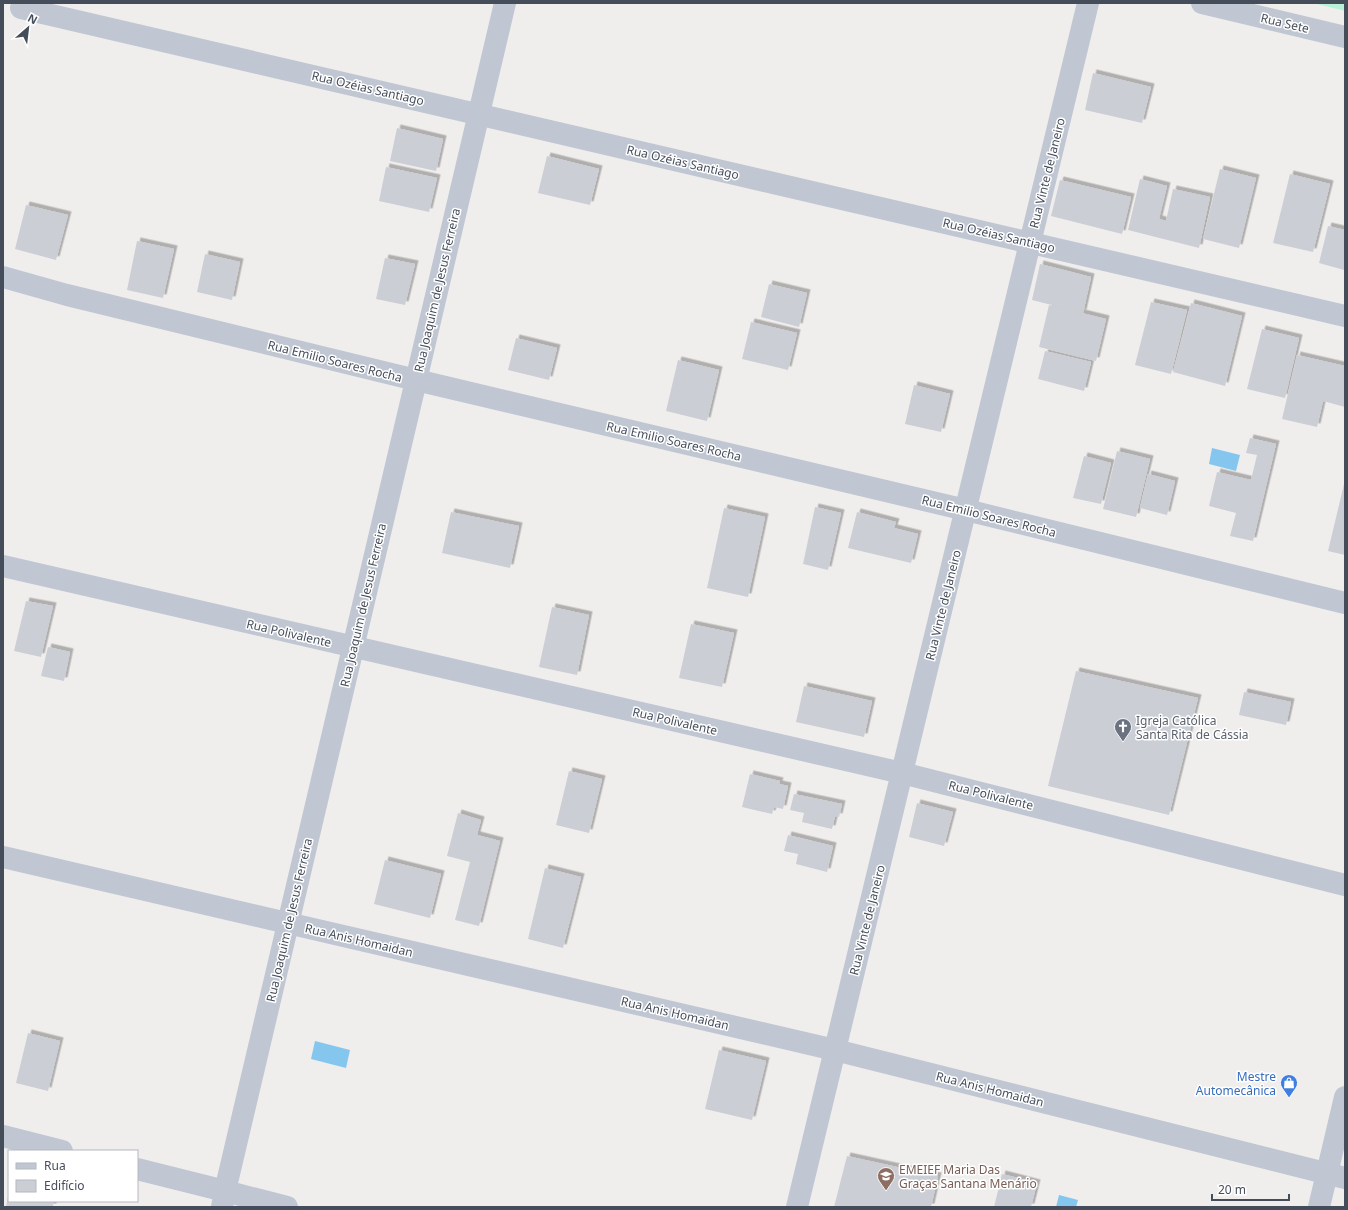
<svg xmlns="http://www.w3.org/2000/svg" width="1348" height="1210" font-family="'Noto Sans',sans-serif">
	<defs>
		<filter id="shadow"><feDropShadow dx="3.5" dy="-3.5" stdDeviation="0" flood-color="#0004"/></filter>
	</defs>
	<rect width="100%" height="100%" fill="#f0eeed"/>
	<path fill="#baf0d8" d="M1313 3H1345V11Z"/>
	<g fill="#85c6ee">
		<path d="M1212 448 1240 455 1236 471 1209 464Z"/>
		<path d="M315 1041 350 1050 346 1068 311 1059Z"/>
		<path d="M1059 1195 1078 1200 1076 1207H1056Z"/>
	</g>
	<g fill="#ccced5" filter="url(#shadow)">
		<path d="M1093 73 1151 87 1142 123 1085 110Z"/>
		<path d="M397 128 443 139 436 171 390 161Z"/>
		<path d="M547 156 599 169 590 205 538 193Z"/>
		<path d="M386 167 437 178 429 212 379 201Z"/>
		<path d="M1220 169 1256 178 1239 248 1203 239Z"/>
		<path d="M1290 174 1330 184 1313 252 1273 243Z"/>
		<path d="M1140 179 1167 186 1159 219 1166 221 1173 189 1210 197 1199 248 1128 230Z"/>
		<path d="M1060 180 1131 197 1122 234 1051 216Z"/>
		<path d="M26 205 68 215 56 260 15 249Z"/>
		<path d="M1328 226 1345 230 1344 270 1319 263Z"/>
		<path d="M137 241 174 249 163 298 127 290Z"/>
		<path d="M205 254 240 262 232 300 197 292Z"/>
		<path d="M385 258 415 264 405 305 376 299Z"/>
		<path d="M1040 264 1091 277 1083 313 1032 300Z"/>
		<path d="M769 284 807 293 799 327 761 317Z"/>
		<path d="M1151 302 1187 310 1171 374 1135 365Z"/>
		<path d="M1191 303 1242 316 1225 386 1173 372Z"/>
		<path d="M1049 305 1106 319 1096 361 1039 347Z"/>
		<path d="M751 322 797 333 788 370 742 359Z"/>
		<path d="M1262 329 1299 338 1285 398 1247 389Z"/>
		<path d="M516 338 557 348 549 380 508 370Z"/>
		<path d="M1045 351 1091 362 1084 391 1038 379Z"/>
		<path d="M1297 355 1345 366V407L1323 401 1317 427 1282 419Z"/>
		<path d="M678 360 719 370 707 421 666 411Z"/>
		<path d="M914 385 950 394 941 432 905 424Z"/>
		<path d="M1250 438 1276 444 1253 541 1230 536 1236 513 1209 506 1217 472 1251 480 1257 455 1246 453Z"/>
		<path d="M1117 451 1150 459 1136 517 1103 509Z"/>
		<path d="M1084 456 1111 463 1101 504 1073 498Z"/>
		<path d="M1148 474 1175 481 1167 515 1140 508Z"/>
		<path d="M1344 484 1345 485V555L1328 551Z"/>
		<path d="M815 507 841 513 828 570 803 564Z"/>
		<path d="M724 508 765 517 748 597 707 588Z"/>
		<path d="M451 512 519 526 510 568 442 553Z"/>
		<path d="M857 512 896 522 894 528 918 534 911 563 848 548Z"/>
		<path d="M26 601 53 606 41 657 14 651Z"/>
		<path d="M552 607 589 615 577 675 539 667Z"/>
		<path d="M691 624 734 633 722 687 679 678Z"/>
		<path d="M48 647 70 652 64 681 41 676Z"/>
		<path d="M1076 671 1198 698 1169 815 1048 786Z"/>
		<path d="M804 686 872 701 864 737 796 722Z"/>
		<path d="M1244 692 1291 702 1286 725 1239 715Z"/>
		<path d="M569 771 602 779 589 833 556 825Z"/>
		<path d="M750 774 780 781 779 784 788 786 783 809 774 807 772 814 742 807Z"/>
		<path d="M794 794 842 804 839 817 835 816 832 829 802 822 804 813 790 810Z"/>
		<path d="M917 803 953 812 944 846 909 837Z"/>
		<path d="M458 813 481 820 477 835 500 841 479 926 455 920 470 862 447 856Z"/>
		<path d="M788 835 833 846 827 872 796 864 798 854 784 851Z"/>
		<path d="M385 860 441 874 430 918 374 904Z"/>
		<path d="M545 868 581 877 563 948 528 939Z"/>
		<path d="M28 1033 60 1041 48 1091 16 1083Z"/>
		<path d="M719 1050 766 1061 752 1120 705 1109Z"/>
		<path d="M847 1156 938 1176 931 1207H834Z"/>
		<path d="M1002 1174 1037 1183 1031 1207H994Z"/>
		<path d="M8 1196 9 1201H54L53 1207H6Z"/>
	</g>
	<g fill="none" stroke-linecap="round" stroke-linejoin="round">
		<g stroke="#c0c7d3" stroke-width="22">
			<path d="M1202 3 1345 37"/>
			<path d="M21 8 1345 316"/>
			<path d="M3 277 67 295 416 380 966 510 1345 603"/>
			<path d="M3 566 902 773 1345 885"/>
			<path d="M3 857 835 1050 1345 1178"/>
			<path d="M3 1136 62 1151"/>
			<path d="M137 1169 225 1191 222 1207"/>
			<path d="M797 1207 1088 3"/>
			<path d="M1319 1207 1345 1097"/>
		</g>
		<path stroke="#c0c7d3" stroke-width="22" d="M287 1207 225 1191 505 3"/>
	</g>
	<defs>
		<symbol id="church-pin" viewBox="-11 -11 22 30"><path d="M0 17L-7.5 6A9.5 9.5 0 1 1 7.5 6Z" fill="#6b7280" stroke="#fff"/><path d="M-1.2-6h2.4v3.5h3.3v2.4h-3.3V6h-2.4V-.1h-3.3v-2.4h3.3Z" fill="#fff"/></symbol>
		<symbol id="shop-pin" viewBox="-11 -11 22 30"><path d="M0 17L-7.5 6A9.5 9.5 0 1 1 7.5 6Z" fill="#3f7fe0" stroke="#fff"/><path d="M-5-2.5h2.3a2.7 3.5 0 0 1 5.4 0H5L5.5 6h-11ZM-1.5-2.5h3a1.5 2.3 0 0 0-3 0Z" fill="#fff"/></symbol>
		<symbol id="school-pin" viewBox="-11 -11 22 30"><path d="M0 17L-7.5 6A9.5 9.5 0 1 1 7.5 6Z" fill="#8d6e63" stroke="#fff"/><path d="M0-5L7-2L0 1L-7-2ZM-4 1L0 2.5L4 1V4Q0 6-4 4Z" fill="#fff"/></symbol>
	</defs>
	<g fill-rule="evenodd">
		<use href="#church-pin" x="1113" y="717" width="20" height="27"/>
		<use href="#shop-pin" x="1279" y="1073" width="20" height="27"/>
		<use href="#school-pin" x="876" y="1166" width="20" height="27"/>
	</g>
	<g text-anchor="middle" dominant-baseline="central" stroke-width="3" stroke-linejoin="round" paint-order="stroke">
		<g font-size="12" fill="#454d5b" stroke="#fff">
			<text transform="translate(1285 23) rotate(13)">Rua Sete</text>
			<text transform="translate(368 88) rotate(13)">Rua Ozéias Santiago</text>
			<text transform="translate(683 162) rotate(13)">Rua Ozéias Santiago</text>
			<text transform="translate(1047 173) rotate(-76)">Rua Vinte de Janeiro</text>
			<text transform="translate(999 235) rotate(13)">Rua Ozéias Santiago</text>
			<text transform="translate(437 290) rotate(-77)">Rua Joaquim de Jesus Ferreira</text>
			<text transform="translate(335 361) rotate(14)">Rua Emilio Soares Rocha</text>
			<text transform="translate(674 441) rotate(13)">Rua Emilio Soares Rocha</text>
			<text transform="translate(989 516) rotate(14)">Rua Emilio Soares Rocha</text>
			<text transform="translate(363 605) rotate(-77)">Rua Joaquim de Jesus Ferreira</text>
			<text transform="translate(943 605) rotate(-76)">Rua Vinte de Janeiro</text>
			<text transform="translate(289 633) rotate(13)">Rua Polivalente</text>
			<text transform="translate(675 721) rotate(13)">Rua Polivalente</text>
			<text transform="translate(991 795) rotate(14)">Rua Polivalente</text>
			<text transform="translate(289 920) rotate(-77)">Rua Joaquim de Jesus Ferreira</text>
			<text transform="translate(867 920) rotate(-76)">Rua Vinte de Janeiro</text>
			<text transform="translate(359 940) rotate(13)">Rua Anis Homaidan</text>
			<text transform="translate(675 1013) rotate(13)">Rua Anis Homaidan</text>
			<text transform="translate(990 1089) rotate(14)">Rua Anis Homaidan</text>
		</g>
		<g font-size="12" fill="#5b616d" stroke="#fff" text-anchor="start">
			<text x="1136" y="720">Igreja Católica<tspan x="1136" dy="14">Santa Rita de Cássia</tspan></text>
		</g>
		<g font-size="12" fill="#366cbe" stroke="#fff" text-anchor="end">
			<text x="1276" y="1076">Mestre<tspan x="1276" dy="14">Automecânica</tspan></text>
		</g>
		<g font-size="12" fill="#785e54" stroke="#fff" text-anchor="start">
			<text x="899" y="1169">EMEIEF Maria Das<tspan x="899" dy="14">Graças Santana Menário</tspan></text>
		</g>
	</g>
	<rect width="1348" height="1210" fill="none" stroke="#454d5b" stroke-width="8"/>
	<rect x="8" y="1150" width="130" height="52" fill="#ffffff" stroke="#b5b8bd"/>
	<rect x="16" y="1163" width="20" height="6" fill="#c0c7d3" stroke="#b5b8bd"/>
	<text x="44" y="1170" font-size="12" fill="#454d5b">Rua</text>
	<rect x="16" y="1180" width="20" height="12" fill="#ccced5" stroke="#b5b8bd"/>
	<text x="44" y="1190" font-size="12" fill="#454d5b">Edifício</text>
	<g transform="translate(28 28) rotate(28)" stroke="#ffffff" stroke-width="3" paint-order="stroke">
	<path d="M0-3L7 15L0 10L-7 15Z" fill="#454d5b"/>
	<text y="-6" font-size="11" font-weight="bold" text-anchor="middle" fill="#454d5b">N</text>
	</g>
	<path d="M1212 1194v6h77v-6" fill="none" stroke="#454d5b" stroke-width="2"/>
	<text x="1218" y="1194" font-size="12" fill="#454d5b" stroke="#ffffff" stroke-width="3" paint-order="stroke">20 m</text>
</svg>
